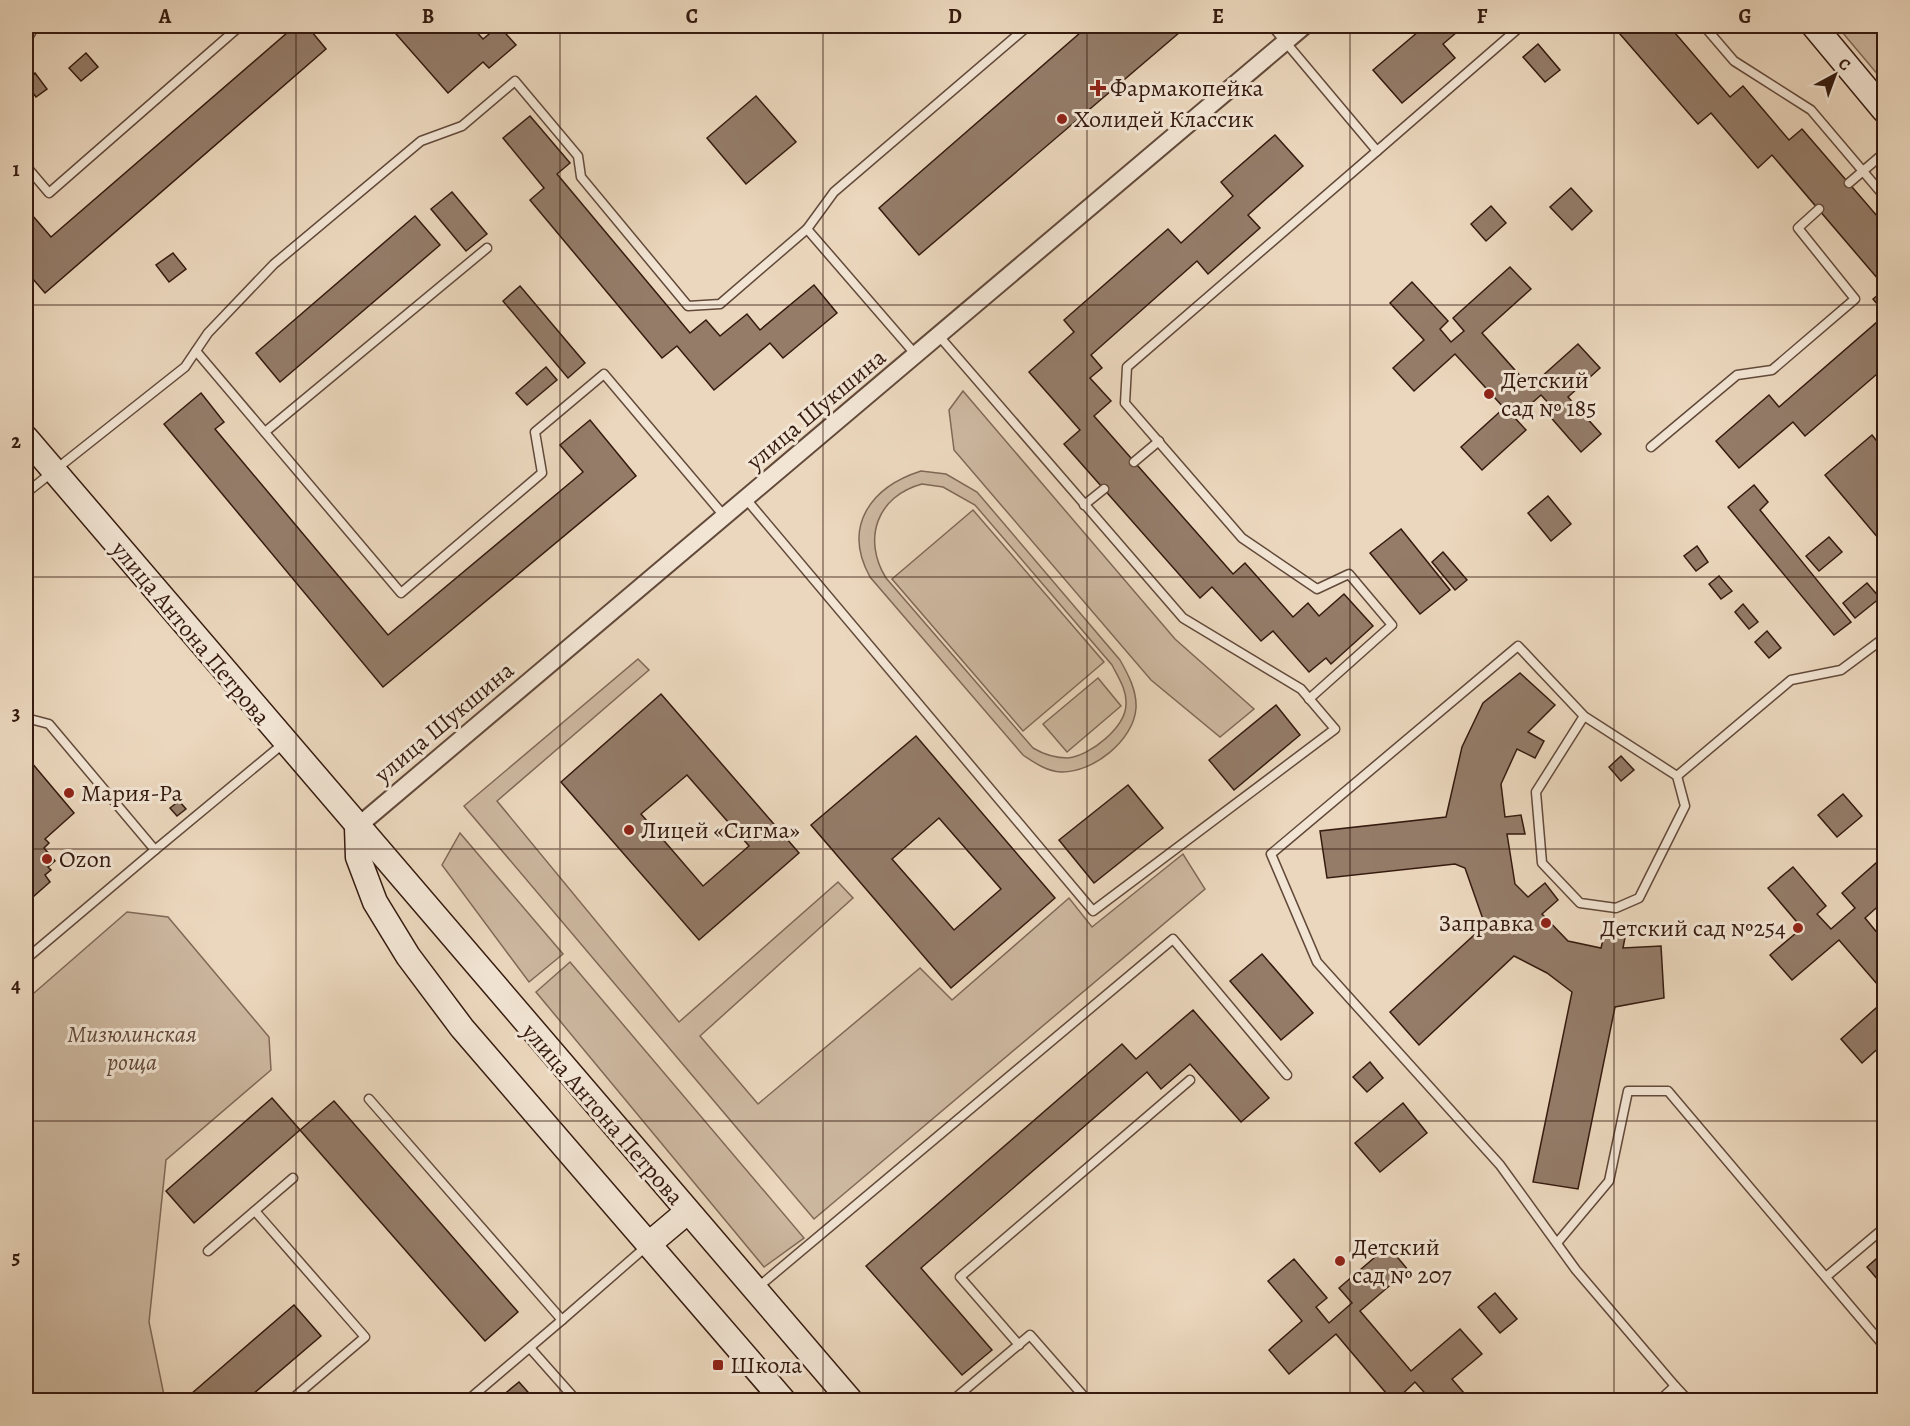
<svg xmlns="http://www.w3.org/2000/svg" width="1910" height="1426" font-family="Alegreya,serif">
	<rect width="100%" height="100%" fill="#ebd7bd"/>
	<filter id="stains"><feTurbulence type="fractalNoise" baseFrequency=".00333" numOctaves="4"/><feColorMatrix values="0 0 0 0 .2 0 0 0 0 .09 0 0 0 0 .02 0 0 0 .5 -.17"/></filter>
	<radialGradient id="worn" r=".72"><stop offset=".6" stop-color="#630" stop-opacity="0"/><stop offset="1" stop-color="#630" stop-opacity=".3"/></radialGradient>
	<g fill="#ccb79f" stroke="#806857" stroke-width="1.5" fill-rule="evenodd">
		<path d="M1837 26H1884V82Z"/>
		<path d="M963 391 1175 639 1254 709 1220 737 1151 680 954 450 949 410Z"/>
		<path d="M921 471 946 474 977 492 1120 660C1128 674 1137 691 1136 708 1134 740 1093 773 1061 772 1046 771 1035 763 1023 755L870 577C842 526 871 487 921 471ZM922 484 943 487 975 505 1112 665C1118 677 1127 690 1126 704 1126 727 1090 756 1068 758 1056 758 1043 754 1033 748L886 578C862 539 877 496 922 484Z"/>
		<path d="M973 510 1104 662 1023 731 892 579Z"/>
		<path d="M638 659 649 670 497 801 679 1022 838 882 853 898 700 1036 758 1104 920 968 952 1000 1069 898 1092 927 1183 854 1205 889 814 1219 464 806Z"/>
		<path d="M1098 678 1121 706 1067 752 1043 724Z"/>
		<path d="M460 833 563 954 529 982 442 865Z"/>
		<path d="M127 912 168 917 269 1037 271 1070 166 1160 149 1322 165 1400H26V1000Z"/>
		<path d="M570 962 804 1238 764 1267 536 992Z"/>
	</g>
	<g fill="#947c69" stroke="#351a0f" stroke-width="1.5" fill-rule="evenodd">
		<path d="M295 26H307L326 49 45 293 26 271V208L51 237Z"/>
		<path d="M389 26H471L483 39 499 26 516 45 489 68 483 62 448 93Z"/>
		<path d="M1088 26H1187L919 255 879 208Z"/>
		<path d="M1425 26H1464L1443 44 1455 58 1402 103 1373 70Z"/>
		<path d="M1613 26H1669L1730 97 1743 86 1789 140 1802 129 1884 224V286L1772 155 1758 168 1711 113 1698 124Z"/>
		<path d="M1538 44 1560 70 1545 82 1523 57Z"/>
		<path d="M86 53 98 67 81 81 69 68Z"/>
		<path d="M35 73 47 89 36 97 26 84Z"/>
		<path d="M756 96 796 142 746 184 707 138Z"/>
		<path d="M530 116 570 163 557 174 690 333 706 320 720 336 747 314 760 330 814 285 837 313 783 358 770 343 714 390 677 346 662 358 530 200 544 188 503 138Z"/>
		<path d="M1275 135 1303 166 1248 215 1260 228 1208 274 1197 261 1091 355 1102 368 1090 378 1111 401 1094 416 1233 574 1245 563 1293 617 1308 603 1319 616 1344 594 1373 626 1331 664 1326 658 1309 672 1273 631 1261 641 1212 587 1200 598 1064 444 1080 430 1029 372 1074 332 1064 320 1168 229 1181 243 1233 196 1221 182Z"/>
		<path d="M1571 188 1592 211 1572 230 1550 207Z"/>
		<path d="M452 192 487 234 466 251 431 209Z"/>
		<path d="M1491 206 1506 223 1486 241 1471 224Z"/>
		<path d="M415 216 440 245 280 382 256 353Z"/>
		<path d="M173 253 186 269 169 282 156 265Z"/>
		<path d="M1510 267 1531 289 1482 333 1530 387 1578 344 1600 368 1568 397 1601 434 1581 452 1547 413 1553 408 1541 395 1515 418 1526 430 1482 470 1461 447 1504 408 1455 354 1414 391 1393 368 1424 340 1390 303 1412 282 1448 321 1440 329 1451 342 1464 331 1453 318Z"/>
		<path d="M520 286 585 363 568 378 503 301Z"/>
		<path d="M1884 290V312L1873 299Z"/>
		<path d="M1884 316V368L1805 436 1793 422 1739 468 1716 441 1769 395 1779 407Z"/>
		<path d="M546 367 557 380 527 405 516 393Z"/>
		<path d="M201 393 224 422 215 429 388 635 583 472 560 445 590 420 636 476 383 687 164 424Z"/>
		<path d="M1872 435 1884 450V545L1825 475Z"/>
		<path d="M1754 485 1768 502 1760 510 1851 622 1834 635 1728 507Z"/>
		<path d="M1548 496 1571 524 1551 541 1528 513Z"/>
		<path d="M1401 529 1450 590 1420 614 1370 553Z"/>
		<path d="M1829 537 1842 552 1819 571 1806 556Z"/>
		<path d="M1697 546 1708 562 1696 571 1684 556Z"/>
		<path d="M1443 552 1467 580 1455 590 1432 562Z"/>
		<path d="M1719 576 1732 591 1721 599 1709 584Z"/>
		<path d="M1867 583 1880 598 1855 618 1843 603Z"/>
		<path d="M1743 604 1758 622 1749 629 1735 612Z"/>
		<path d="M1767 631 1781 648 1769 658 1755 642Z"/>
		<path d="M1520 673 1555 705 1528 732 1544 741 1535 758 1517 749 1501 784 1505 817 1521 815 1525 834H1507L1515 884 1528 897 1545 883 1558 900 1542 914 1568 941 1601 948 1606 928 1626 932 1623 948 1661 946 1664 998 1615 1007 1578 1189 1533 1182 1572 992 1547 973 1514 956 1419 1045 1390 1012 1485 925 1465 868 1455 864 1327 878 1320 831 1446 817 1462 747 1483 703Z"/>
		<path d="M661 694 799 853 699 940 561 782ZM687 775 749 846 703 886 641 814Z"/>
		<path d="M1276 705 1300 735 1234 790 1209 760Z"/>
		<path d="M916 736 1055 898 951 988 811 825ZM939 818 1001 889 954 930 892 859Z"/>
		<path d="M26 756 74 813 45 839 49 843 44 848 55 861 48 867 51 870 45 875 50 882 26 903Z"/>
		<path d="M1621 756 1634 770 1621 781 1609 767Z"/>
		<path d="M1128 785 1163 828 1094 883 1059 840Z"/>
		<path d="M1843 794 1862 816 1837 837 1818 815Z"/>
		<path d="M179 801 186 809 177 816 170 808Z"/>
		<path d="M1884 856V901L1865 918 1884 941V992L1839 940 1792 980 1770 955 1802 928 1768 888 1793 867 1826 906 1817 914 1831 929 1855 908 1842 893Z"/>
		<path d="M1262 954 1313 1013 1281 1040 1230 981Z"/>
		<path d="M1884 1001V1043L1862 1063 1841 1039Z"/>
		<path d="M1193 1010 1269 1098 1241 1122 1190 1064 1161 1089 1147 1072 921 1268 992 1350 962 1375 866 1266 1122 1044 1136 1059Z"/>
		<path d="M1370 1062 1383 1078 1367 1092 1353 1077Z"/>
		<path d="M272 1098 300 1130 194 1223 166 1191Z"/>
		<path d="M334 1101 518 1312 485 1341 300 1130Z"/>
		<path d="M1403 1103 1427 1133 1380 1172 1355 1143Z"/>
		<path d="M1388 1246 1408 1270 1360 1311 1411 1371 1460 1329 1482 1354 1452 1379 1470 1400H1431L1415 1382 1396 1400H1377L1386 1393 1336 1334 1289 1374 1269 1350 1302 1321 1268 1281 1294 1259 1327 1298 1316 1307 1329 1323 1352 1303 1339 1288Z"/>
		<path d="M1884 1252V1287L1867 1267Z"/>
		<path d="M1495 1293 1517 1319 1500 1333 1478 1307Z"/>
		<path d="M294 1305 321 1336 246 1400H197L191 1394Z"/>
		<path d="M519 1382 535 1400H497Z"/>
	</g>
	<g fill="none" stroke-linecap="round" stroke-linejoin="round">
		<defs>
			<g id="lane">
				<path d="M1272 26 1377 151 1521 26"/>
				<path d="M1704 26 1734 61 1811 110 1884 196"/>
				<path d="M26 41 35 26"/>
				<path d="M26 166 49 193 240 26"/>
				<path d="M1849 183 1884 153"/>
				<path d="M196 351 401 593 542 473 535 432 604 374 725 517"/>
				<path d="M916 355 807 229 834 192 1028 26"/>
				<path d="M265 432 487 248"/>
				<path d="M1651 447 1737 375 1772 370 1855 299 1798 228 1819 209"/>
				<path d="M1134 462 1159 441"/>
				<path d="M26 493 185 367 208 333 274 264 421 141 462 126 515 81 578 156 581 177 688 306 720 304 807 229"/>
				<path d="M746 499 1093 911 1335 729 1301 689 1183 618 939 336"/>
				<path d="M1084 505 1104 489"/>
				<path d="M1309 699 1392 625 1349 574 1317 589 1242 538 1125 403 1127 367 1377 151"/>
				<path d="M1584 716 1536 792 1542 863 1580 903 1616 908 1639 898 1685 806 1677 776 1584 716 1518 646 1271 854 1317 962 1500 1165 1576 1270 1675 1386"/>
				<path d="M26 718 49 724 155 850 284 743"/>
				<path d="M1677 776 1791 680 1841 670 1884 638"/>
				<path d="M26 959 155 850"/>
				<path d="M369 1099 562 1320 648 1245"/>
				<path d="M255 1211 365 1337 291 1400"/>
				<path d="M1557 1243 1609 1181 1628 1091H1668L1884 1346"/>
				<path d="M208 1251 293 1178"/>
				<path d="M1827 1276 1884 1228"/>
				<path d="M757 1288 1173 939 1287 1075"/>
				<path d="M1019 1345 960 1277 1190 1080"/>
				<path d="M530 1348 576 1400"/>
				<path d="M468 1400 562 1320"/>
				<path d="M953 1400 1030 1335 1087 1400"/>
				<path d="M1660 1400 1675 1386 1688 1400"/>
			</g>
			<path id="street" d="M357 827 1304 26"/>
			<g id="secondary">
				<path d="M1814 26 1884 110"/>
				<path d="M26 438 850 1400"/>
				<path d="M357 827 358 857 375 902 408 956 462 1028 783 1400"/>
				<path d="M649 1244 687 1212"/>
			</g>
		</defs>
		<use href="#lane" stroke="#62493a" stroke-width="11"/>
		<use href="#street" stroke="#62493a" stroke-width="20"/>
		<use href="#secondary" stroke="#351a0f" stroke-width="27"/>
		<use href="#lane" stroke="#f2e5d4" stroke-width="8"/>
		<use href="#street" stroke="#f2e5d4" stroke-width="16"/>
		<use href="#secondary" stroke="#f2e5d4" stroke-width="24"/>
	</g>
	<path fill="none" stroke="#351a0f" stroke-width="1.5" stroke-opacity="0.55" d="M296 26V1400M560 26V1400M823 26V1400M1087 26V1400M1350 26V1400M1614 26V1400M26 305H1884M26 577H1884M26 849H1884M26 1121H1884"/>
	<g fill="#8f2418" stroke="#f2e5d4" stroke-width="2">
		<path d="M1095 79h6v6h6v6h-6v6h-6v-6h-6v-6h6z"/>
		<circle cx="1062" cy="119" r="6"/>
		<circle cx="1489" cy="394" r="6"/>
		<circle cx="69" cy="793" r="6"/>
		<circle cx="629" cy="830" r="6"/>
		<circle cx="47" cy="859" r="6"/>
		<circle cx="1546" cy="923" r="6"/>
		<circle cx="1798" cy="928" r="6"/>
		<circle cx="1340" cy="1261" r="6"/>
		<rect x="712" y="1359" width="12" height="12" rx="3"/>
	</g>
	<g text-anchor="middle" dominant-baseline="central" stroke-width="6" stroke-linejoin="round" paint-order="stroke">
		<g font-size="24" fill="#351a0f" stroke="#f2e5d4" text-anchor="start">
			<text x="1110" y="88">Фармакопейка</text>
			<text x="1074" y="119">Холидей Классик</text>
			<text x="1501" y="380">Детский<tspan x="1501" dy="28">сад № 185</tspan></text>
			<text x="81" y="793">Мария-Ра</text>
			<text x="641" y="830">Лицей «Сигма»</text>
			<text x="59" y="859">Ozon</text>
			<text x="1534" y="923" text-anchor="end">Заправка</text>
			<text x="1786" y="928" text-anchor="end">Детский сад №254</text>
			<text x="1352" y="1247">Детский<tspan x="1352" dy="28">сад № 207</tspan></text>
			<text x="730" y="1365">Школа</text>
		</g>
		<g font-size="24" fill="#351a0f" stroke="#f2e5d4">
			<text transform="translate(816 409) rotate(-40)">улица Шукшина</text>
			<text transform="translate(191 633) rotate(50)">улица Антона Петрова</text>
			<text transform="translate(444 722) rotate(-40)">улица Шукшина</text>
			<text transform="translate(603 1114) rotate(49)">улица Антона Петрова</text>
		</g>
		<g font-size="24" font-style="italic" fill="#62493a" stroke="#f2e5d4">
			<text x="132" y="1034">Мизюлинская<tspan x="132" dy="28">роща</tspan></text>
		</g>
	</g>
	<rect width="1910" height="1426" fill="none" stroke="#ebd7bd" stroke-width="66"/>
	<g transform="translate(1835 75) rotate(41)" stroke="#f2e5d4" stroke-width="4.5" paint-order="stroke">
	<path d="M0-4.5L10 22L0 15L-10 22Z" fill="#351a0f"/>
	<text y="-9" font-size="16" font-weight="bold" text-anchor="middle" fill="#351a0f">С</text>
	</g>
	<rect x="33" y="33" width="1844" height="1360" fill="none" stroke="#351a0f" stroke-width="2"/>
	<g font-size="20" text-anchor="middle" font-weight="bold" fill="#351a0f">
		<text x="165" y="23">A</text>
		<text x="428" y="23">B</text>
		<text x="692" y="23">C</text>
		<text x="955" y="23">D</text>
		<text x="1218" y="23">E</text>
		<text x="1482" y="23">F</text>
		<text x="1745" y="23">G</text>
		<text x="16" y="176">1</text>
		<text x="16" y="448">2</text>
		<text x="16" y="720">3</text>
		<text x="16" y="992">4</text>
		<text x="16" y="1264">5</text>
	</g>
	<rect width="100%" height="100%" filter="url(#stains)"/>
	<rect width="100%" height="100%" fill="url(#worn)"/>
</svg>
